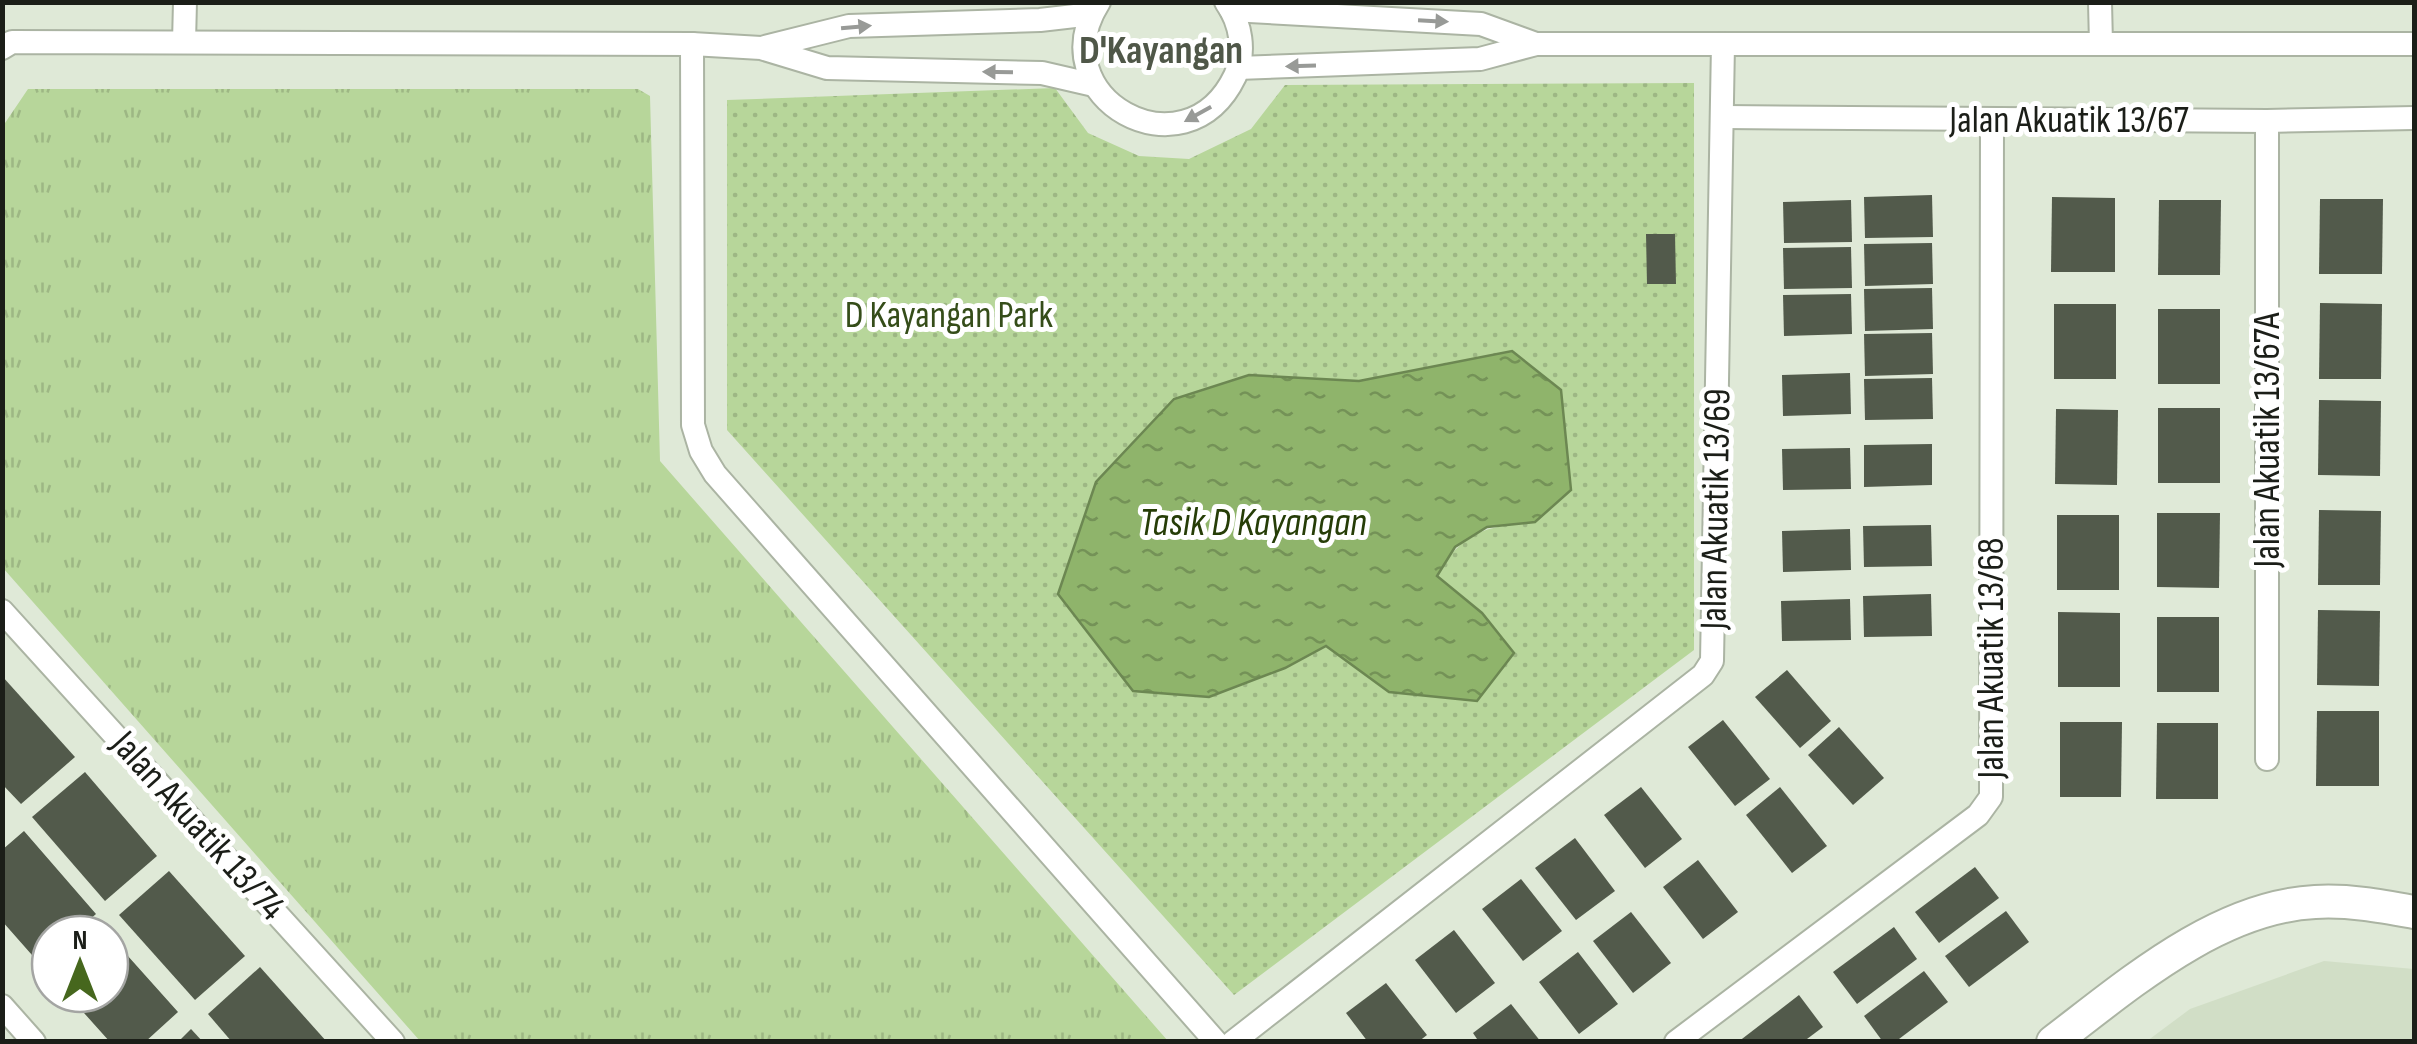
<svg xmlns="http://www.w3.org/2000/svg" width="2417" height="1044" font-family="'Sofia Sans Condensed',sans-serif">
	<defs>
		<pattern id="grass-tufts" width="24" height="20" patternUnits="userSpaceOnUse" patternTransform="scale(2.5)"><rect width="24" height="20" fill="#b7d69a"/><path d="M3 7l-1-3M5 7V3M7 7l1-3M15 17l-1-3M17 17v-4M19 17l1-3" fill="none" stroke="#9db784"/></pattern>
		<pattern id="park-dots" width="8" height="8" patternUnits="userSpaceOnUse" patternTransform="scale(2.5)"><rect width="8" height="8" fill="#b7d69a"/><path d="M2 2h.1M6 6h.1" fill="none" stroke="#9db784" stroke-width="1.8" stroke-linecap="round"/></pattern>
		<pattern id="water-ripples" width="26" height="14" patternUnits="userSpaceOnUse" patternTransform="scale(2.5)"><rect width="26" height="14" fill="#8fb46b"/><path d="M2 4q2-2 4 0t4 0M15 11q2-2 4 0t4 0" fill="none" stroke="#749257"/></pattern>
	</defs>
	<rect width="100%" height="100%" fill="#dfe9d7"/>
	<path fill="#d1dec6" d="M2324 961 2414 969V1041H2147L2190 1009Z"/>
	<path fill="url(#grass-tufts)" d="M28 89H638L650 96 660 461 1168 1041H420L3 568V126Z"/>
	<path fill="url(#park-dots)" fill-rule="evenodd" d="M1694 83V650L1234 995 727 430V100L1055 88 1088 133 1139 156 1189 159 1251 129 1285 85ZM1512 351 1535 522C1482 528 1466 529 1436 576L1482 613 1390 692 1326 645 1285 668 1249 375 1359 381Z"/>
	<path fill="url(#water-ripples)" stroke="#6c8752" stroke-width="2.5" d="M1512 351 1561 390 1571 490 1535 522 1487 527 1455 547 1437 576 1482 613 1514 653 1477 701 1389 692 1326 646 1285 668 1209 697 1133 691 1058 594 1096 482 1174 399 1249 375 1359 381Z"/>
	<g fill="#525a4b">
		<path d="M1932 195 1933 237 1865 238 1864 197Z"/>
		<path d="M2052 197 2115 198V272H2051Z"/>
		<path d="M2320 199H2383L2382 274H2319Z"/>
		<path d="M1851 200 1852 242 1784 243 1783 202Z"/>
		<path d="M2159 200H2221L2220 275H2158Z"/>
		<path d="M1646 234H1675L1676 284H1647Z"/>
		<path d="M1932 243 1933 284 1865 286 1864 244Z"/>
		<path d="M1851 247 1852 288 1784 289 1783 248Z"/>
		<path d="M1932 288 1933 329 1865 331 1864 289Z"/>
		<path d="M1851 294 1852 334 1784 336 1783 295Z"/>
		<path d="M2320 303 2382 304 2381 379H2319Z"/>
		<rect x="2054" y="304" width="62" height="75"/>
		<rect x="2158" y="309" width="62" height="75"/>
		<path d="M1932 333 1933 374 1865 376 1864 334Z"/>
		<path d="M1850 373 1851 414 1783 416 1782 375Z"/>
		<path d="M1932 378 1933 419 1865 420 1864 379Z"/>
		<path d="M2319 400 2381 401 2380 476 2318 475Z"/>
		<rect x="2158" y="408" width="62" height="75"/>
		<path d="M2056 409 2118 410 2117 485 2055 484Z"/>
		<path d="M1932 444V485L1864 487V445Z"/>
		<path d="M1850 448 1851 489 1783 490 1782 449Z"/>
		<path d="M2319 510 2381 511 2380 585H2318Z"/>
		<path d="M2157 513H2220L2219 588 2157 587Z"/>
		<rect x="2057" y="515" width="62" height="75"/>
		<path d="M1931 525 1932 566 1864 567 1863 526Z"/>
		<path d="M1850 529 1851 570 1783 572 1782 531Z"/>
		<path d="M1931 594 1932 636 1864 637 1863 596Z"/>
		<path d="M1850 599 1851 640 1782 641 1781 601Z"/>
		<path d="M2318 610 2380 611 2379 686 2317 685Z"/>
		<path d="M2058 612 2120 613V687H2058Z"/>
		<rect x="2157" y="617" width="62" height="75"/>
		<path d="M1787 670 1831 721 1800 748 1755 697Z"/>
		<path d="M2 676 75 757 21 804 2 784Z"/>
		<path d="M2317 711H2379V786H2316Z"/>
		<path d="M1723 720 1770 779 1735 806 1688 747Z"/>
		<path d="M2060 722H2122L2121 797H2060Z"/>
		<path d="M2157 723H2218V799H2156Z"/>
		<path d="M1839 727 1884 778 1853 805 1808 755Z"/>
		<path d="M85 772 157 856 105 901 32 817Z"/>
		<path d="M1641 787 1682 839 1645 868 1604 815Z"/>
		<path d="M1780 787 1827 846 1792 873 1746 815Z"/>
		<path d="M24 831 96 914 73 934H50V953L39 963 2 921V850Z"/>
		<path d="M1575 838 1615 891 1576 920 1535 868Z"/>
		<path d="M1698 860 1738 912 1703 939 1663 887Z"/>
		<path d="M1975 867 1999 898 1939 943 1915 912Z"/>
		<path d="M169 871 245 956 195 1000 119 915Z"/>
		<path d="M1521 879 1562 931 1523 961 1482 909Z"/>
		<path d="M2006 911 2029 942 1969 987 1945 956Z"/>
		<path d="M1631 912 1671 963 1633 993 1593 941Z"/>
		<path d="M1894 927 1917 959 1857 1004 1833 972Z"/>
		<path d="M1454 930 1495 983 1456 1013 1415 960Z"/>
		<path d="M110 936 178 1012 145 1042H110L67 994H110Z"/>
		<path d="M1578 952 1618 1004 1579 1034 1539 982Z"/>
		<path d="M260 967 327 1042H232L208 1014Z"/>
		<path d="M1924 971 1948 1002 1895 1042H1883L1864 1016Z"/>
		<path d="M1386 983 1427 1035 1418 1042H1368L1346 1013Z"/>
		<path d="M1799 995 1823 1027 1803 1042H1738Z"/>
		<path d="M1511 1004 1541 1042H1479L1473 1033Z"/>
		<path d="M191 1029 203 1042H178Z"/>
	</g>
	<g fill="none" stroke-linecap="round" stroke-linejoin="round">
		<defs>
			<g id="street">
				<path d="M1099 2C1038 97 1185 180 1235 76 1246 52 1241 23 1226 2"/>
				<path d="M2100 2 2101 44"/>
				<path d="M1231 10 1481 24 1536 44"/>
				<path d="M184 42 185 2"/>
				<path d="M692 44 693 425 701 451 715 474 1216 1042"/>
				<path d="M765 47 849 26 1040 20 1092 14"/>
				<path d="M2 48 12 42 692 44 761 48 827 68 1042 73 1094 85"/>
				<path d="M1238 68 1480 59 1536 44H2414"/>
				<path d="M1724 117 2267 121 2414 118"/>
				<path d="M2267 121V759"/>
				<path d="M2 611 393 1042"/>
				<path d="M2 1006 34 1042"/>
				<path d="M1233 1042 1703 675 1712 661 1723 44"/>
				<path d="M1676 1042 1978 815 1991 797 1992 119"/>
			</g>
			<path id="secondary" d="M2053 1042C2128 985 2217 907 2315 902 2349 900 2381 906 2414 912"/>
		</defs>
		<use href="#street" stroke="#abb4a3" stroke-width="26"/>
		<use href="#secondary" stroke="#abb4a3" stroke-width="36"/>
		<use href="#street" stroke="#fff" stroke-width="22"/>
		<use href="#secondary" stroke="#fff" stroke-width="32"/>
	</g>
	<defs><path id="oneway-solid" d="M-6-.8H1V-3.2L6.5 0L1 3.2V.8H-6Z" transform="scale(2.5)"/></defs>
	<g fill="#989a97">
		<use href="#oneway-solid" transform="translate(1433 21) rotate(3)"/>
		<use href="#oneway-solid" transform="translate(856 27) rotate(-5)"/>
		<use href="#oneway-solid" transform="translate(1301 66) rotate(178)"/>
		<use href="#oneway-solid" transform="translate(998 72) rotate(-179)"/>
		<use href="#oneway-solid" transform="translate(1198 114) rotate(151)"/>
	</g>
	<g text-anchor="middle" dominant-baseline="central" stroke-width="10" stroke-linejoin="round" paint-order="stroke">
		<g font-size="38" fill="#1b1e18" stroke="#fff">
			<text x="2069" y="120">Jalan Akuatik 13/67</text>
			<text transform="translate(2267 440) rotate(-90)">Jalan Akuatik 13/67A</text>
			<text transform="translate(1716 509) rotate(-89)">Jalan Akuatik 13/69</text>
			<text transform="translate(1991 658) rotate(-90)">Jalan Akuatik 13/68</text>
			<text transform="translate(198 826) rotate(48)">Jalan Akuatik 13/74</text>
		</g>
		<g font-size="38" fill="#354d19" stroke="#fff">
			<text x="949" y="315">D Kayangan Park</text>
		</g>
		<g font-size="40" font-weight="bold" fill="#4f5748" stroke="#fff">
			<text x="1161" y="51">D'Kayangan</text>
		</g>
		<g font-size="40" font-style="italic" fill="#263d07" stroke="#fff">
			<text x="1253" y="523">Tasik D Kayangan</text>
		</g>
	</g>
	<rect width="2417" height="1044" fill="none" stroke="#1b1e18" stroke-width="10"/>
	<g transform="translate(80 964)"><circle r="48" fill="#ffffff" stroke="#a4a5a3" stroke-width="2.5"/>
	<path d="M0-8L18 38L0 25L-18 38Z" fill="#46671d"/>
	<text y="-15" font-size="28" font-weight="bold" text-anchor="middle" fill="#1b1e18">N</text>
	</g>
</svg>
